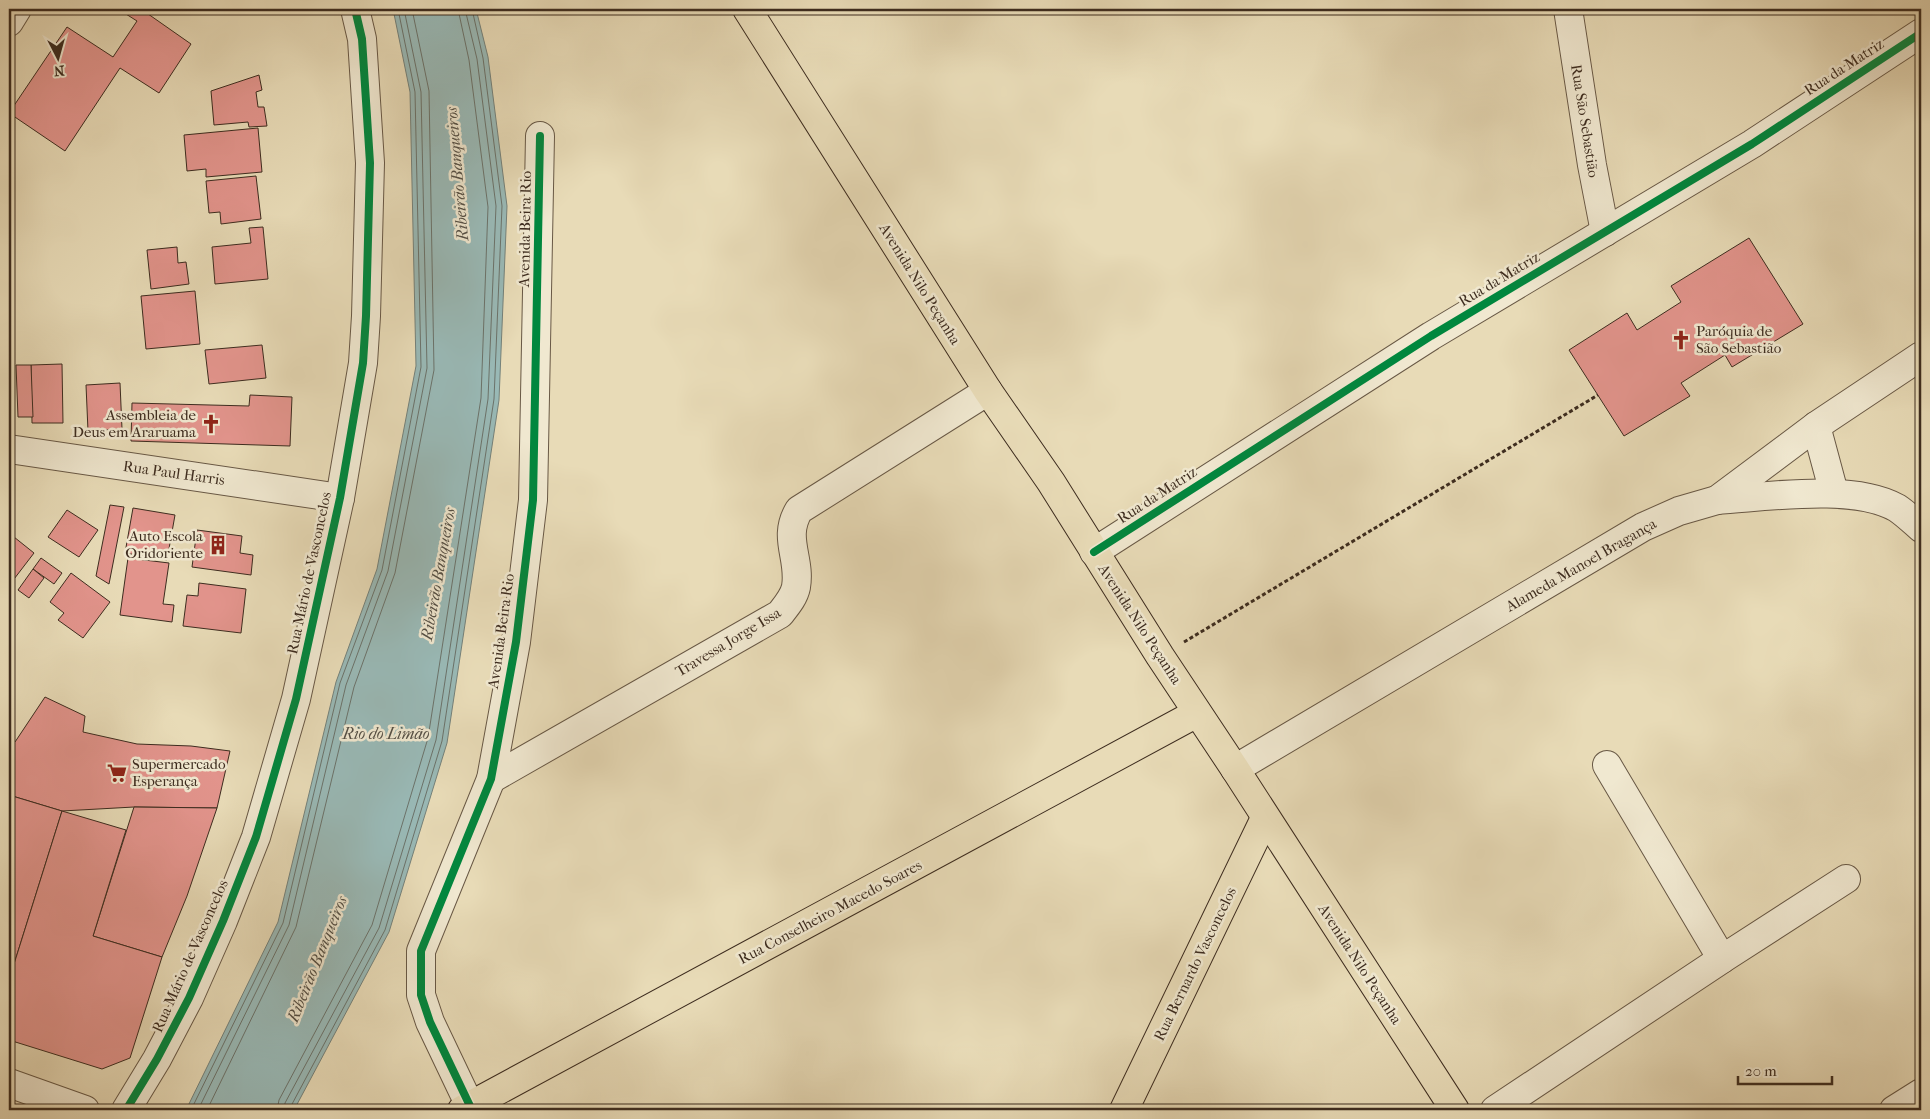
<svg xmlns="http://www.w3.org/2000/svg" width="1930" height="1119" font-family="'IM FELL French Canon',serif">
	<rect width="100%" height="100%" fill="#e8dbb7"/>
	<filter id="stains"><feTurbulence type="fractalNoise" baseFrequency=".004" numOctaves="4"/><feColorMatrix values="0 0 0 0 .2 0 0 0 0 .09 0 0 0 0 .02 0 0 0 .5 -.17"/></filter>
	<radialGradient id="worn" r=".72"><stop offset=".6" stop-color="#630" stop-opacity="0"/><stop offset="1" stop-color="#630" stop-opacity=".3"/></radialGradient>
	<path fill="#99b9b6" stroke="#74817a" d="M393 9H476L488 57 507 206 499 400 447 743 389 932 294 1110H186L278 922 336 682 377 569 416 366 410 92Z"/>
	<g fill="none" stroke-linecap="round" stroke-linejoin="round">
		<g stroke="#6b726a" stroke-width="1">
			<path d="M191 1110 283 923 340 683 382 570 421 367 415 92 398 9"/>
			<path d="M198 1110 289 925 346 685 388 571 427 368 421 92 404 9"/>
			<path d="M207 1110 296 927 354 687 395 573 434 370 429 91 412 9"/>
			<path d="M277 1110 279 1100 372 925 428 738 481 398 488 207 469 60 458 9"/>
			<path d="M284 1110 285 1103 379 928 436 740 488 399 496 206 477 59 465 9"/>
			<path d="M290 1110 291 1106 385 930 442 741 494 399 502 206 483 58 472 9"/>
		</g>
	</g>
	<g fill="#e2948c" stroke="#3d2c1f">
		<path d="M118 9H141L191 44 159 93 120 68 65 151 9 113 67 27 113 57 137 21Z"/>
		<path d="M259 75 262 90 256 92 258 107H264L267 126 249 127 248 122 214 125 211 91Z"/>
		<path d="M258 128 262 172 206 177V169L187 171 184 135Z"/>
		<path d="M256 176 261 219 221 224 220 212 209 213 206 181Z"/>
		<path d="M263 227 268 279 215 284 212 247 251 243 249 228Z"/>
		<path d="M1749 238 1803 324 1732 367 1725 355 1681 383 1690 396 1624 436 1569 350 1627 313 1637 330 1681 302 1671 286Z"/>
		<path d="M177 247 178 263 186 262 189 284 151 289 147 250Z"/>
		<path d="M195 291 200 344 146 349 141 296Z"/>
		<path d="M262 345 266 378 209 384 205 350Z"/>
		<path d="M62 364 63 423H32L31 365Z"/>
		<path d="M16 365H31L33 417H18Z"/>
		<path d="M120 383 122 429 88 431 86 385Z"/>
		<path d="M250 395 292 397 290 446 131 441 132 403 249 406Z"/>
		<path d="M110 505 124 507 109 584 96 576Z"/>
		<path d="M133 508 175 515 167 560 125 553Z"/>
		<path d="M67 510 98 530 79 557 48 537Z"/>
		<path d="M197 530 242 536 240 553 253 555 251 575 192 567Z"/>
		<path d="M9 533 34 553 11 583 9 581Z"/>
		<path d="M41 558 62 573 54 584 33 569Z"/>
		<path d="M128 558 169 563 163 604 174 605 172 622 120 615Z"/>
		<path d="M33 569 44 578 29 598 18 590Z"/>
		<path d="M71 573 110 602 83 638 58 620 64 613 50 602Z"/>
		<path d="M199 583 246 589 241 633 183 626 187 595 198 596Z"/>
		<path d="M45 697 85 716 83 732 137 744 191 746 230 751 217 808 134 807 62 811 9 795V738L15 742Z"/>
		<path d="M9 795 62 811 9 980Z"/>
		<path d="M134 807 217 808 187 896 162 957 93 936Z"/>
		<path d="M62 811 126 830 93 936 162 957 130 1058 102 1069 9 1040V980Z"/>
	</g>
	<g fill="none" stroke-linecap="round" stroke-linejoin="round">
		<defs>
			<g id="minor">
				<path d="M1568 9 1592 165 1605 232"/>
				<path d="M9 22 17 9"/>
				<path d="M1816 426 1834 493"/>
				<path d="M9 449 340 498"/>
				<path d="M1717 500C1767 497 1853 483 1897 508 1906 514 1913 521 1921 528"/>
				<path d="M1094 552 1431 336 1752 144 1921 33"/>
				<path d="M1235 769 1643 527 1679 511 1717 500 1816 426 1921 356"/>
				<path d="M491 779 780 614C787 605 794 597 796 587 801 558 782 538 799 510L988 391"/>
				<path d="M1722 959 1846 879"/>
				<path d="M9 1083 85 1110"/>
				<path d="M470 1106 430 1022 421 995V951L491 779 516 642 533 500 540 136"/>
				<path d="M126 1110 157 1059 189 998 223 921 256 837 296 699 340 498 363 363 366 316 370 163 362 39 355 9"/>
				<path d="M1495 1110 1722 959 1607 765"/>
				<path d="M1894 1110 1921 1093"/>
			</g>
			<g id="major">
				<path d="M747 9 988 391 1051 482 1160 656 1235 769 1455 1110"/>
				<path d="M462 1110 1197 713"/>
				<path d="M1124 1110 1265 818"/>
			</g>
		</defs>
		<use href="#minor" stroke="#685845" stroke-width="30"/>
		<use href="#major" stroke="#3d2c1f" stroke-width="30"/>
		<path stroke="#3d2c1f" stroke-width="3" stroke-dasharray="4 2.5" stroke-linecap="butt" d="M1184 642 1598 395"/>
		<use href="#minor" stroke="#f0e8d0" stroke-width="28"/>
		<use href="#major" stroke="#e8dbb7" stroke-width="28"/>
		<defs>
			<g id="cycleway">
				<path d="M1094 552 1431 336 1752 144 1921 33"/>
				<path d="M470 1106 430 1022 421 995V951L491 779 516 642 533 500 540 136"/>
				<path d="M126 1110 157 1059 189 998 223 921 256 837 296 699 340 498 363 363 366 316 370 163 362 39 355 9"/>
			</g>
		</defs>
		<use href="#cycleway" stroke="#f0e8d0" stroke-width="11"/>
		<use href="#cycleway" stroke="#00873e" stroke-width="8"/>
	</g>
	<defs>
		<symbol id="church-bare" viewBox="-9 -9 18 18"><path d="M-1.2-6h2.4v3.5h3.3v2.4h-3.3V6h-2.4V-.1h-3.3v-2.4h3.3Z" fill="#8f2418" stroke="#f0e8d0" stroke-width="2.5" paint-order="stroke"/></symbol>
		<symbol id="building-bare" viewBox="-9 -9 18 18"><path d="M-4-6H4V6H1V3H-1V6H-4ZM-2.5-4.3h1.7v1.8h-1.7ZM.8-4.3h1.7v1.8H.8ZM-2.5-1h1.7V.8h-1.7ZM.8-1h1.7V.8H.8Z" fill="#8f2418" stroke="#f0e8d0" stroke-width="2.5" paint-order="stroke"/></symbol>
		<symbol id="supermarket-bare" viewBox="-9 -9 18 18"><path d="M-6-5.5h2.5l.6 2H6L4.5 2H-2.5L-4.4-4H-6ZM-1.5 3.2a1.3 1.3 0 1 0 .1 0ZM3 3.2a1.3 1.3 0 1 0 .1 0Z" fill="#8f2418" stroke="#f0e8d0" stroke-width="2.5" paint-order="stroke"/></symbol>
	</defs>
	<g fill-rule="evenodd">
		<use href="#church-bare" x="1667" y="326" width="28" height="28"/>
		<use href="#church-bare" x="197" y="410" width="28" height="28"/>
		<use href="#building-bare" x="204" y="531" width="28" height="28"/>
		<use href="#supermarket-bare" x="103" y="759" width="28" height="28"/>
	</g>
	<g text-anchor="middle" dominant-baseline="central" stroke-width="5" stroke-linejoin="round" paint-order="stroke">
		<g font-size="15" fill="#3d2c1f" stroke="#f0e8d0">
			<text transform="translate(1844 67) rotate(-33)">Rua da Matriz</text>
			<text transform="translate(1585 121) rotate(81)">Rua São Sebastião</text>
			<text transform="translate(525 229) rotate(-89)">Avenida Beira Rio</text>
			<text transform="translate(1499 279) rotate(-31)">Rua da Matriz</text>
			<text transform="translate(920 284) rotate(58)">Avenida Nilo Peçanha</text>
			<text transform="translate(174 473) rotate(8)">Rua Paul Harris</text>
			<text transform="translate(1157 495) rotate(-33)">Rua da Matriz</text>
			<text transform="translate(1581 565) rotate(-30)">Alameda Manoel Bragança</text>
			<text transform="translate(309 573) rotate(-78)">Rua Mário de Vasconcelos</text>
			<text transform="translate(1140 624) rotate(57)">Avenida Nilo Peçanha</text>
			<text transform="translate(501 631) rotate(-82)">Avenida Beira Rio</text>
			<text transform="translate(728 642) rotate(-31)">Travessa Jorge Issa</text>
			<text transform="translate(830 912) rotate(-28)">Rua Conselheiro Macedo Soares</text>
			<text transform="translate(190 956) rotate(-66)">Rua Mário de Vasconcelos</text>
			<text transform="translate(1195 964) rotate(-64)">Rua Bernardo Vasconcelos</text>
			<text transform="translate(1360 964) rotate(57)">Avenida Nilo Peçanha</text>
		</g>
		<g font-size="15" fill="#3d2c1f" stroke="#f0e8d0" text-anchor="start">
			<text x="1696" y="331">Paróquia de<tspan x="1696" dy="17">São Sebastião</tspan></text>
			<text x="196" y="415" text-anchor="end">Assembleia de<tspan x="196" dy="17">Deus em Araruama</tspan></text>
			<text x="203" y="536" text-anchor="end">Auto Escola<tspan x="203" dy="17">Oridoriente</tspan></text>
			<text x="132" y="764">Supermercado<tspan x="132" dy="17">Esperança</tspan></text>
		</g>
		<g font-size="16" font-style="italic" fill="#544f45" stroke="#f0e8d0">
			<text transform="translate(457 174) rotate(-95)">Ribeirão Banqueiros</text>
			<text transform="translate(438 574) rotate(-80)">Ribeirão Banqueiros</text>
			<text x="386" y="733">Rio do Limão</text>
			<text transform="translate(317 959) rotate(-68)">Ribeirão Banqueiros</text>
		</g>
	</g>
	<rect width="1930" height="1119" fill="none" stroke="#e8dbb7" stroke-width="30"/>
	<rect x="10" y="10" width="1910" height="1099" fill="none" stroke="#3d2c1f" stroke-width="2.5"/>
	<rect x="15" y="15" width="1900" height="1089" fill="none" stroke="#3d2c1f"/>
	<g transform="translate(58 58) rotate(174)" stroke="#f0e8d0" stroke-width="4" paint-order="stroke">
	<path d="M0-4L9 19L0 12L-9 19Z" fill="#3d2c1f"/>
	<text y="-8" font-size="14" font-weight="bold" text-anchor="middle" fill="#3d2c1f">N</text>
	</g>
	<path d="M1738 1076v8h94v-8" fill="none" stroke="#3d2c1f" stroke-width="2.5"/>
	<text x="1745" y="1076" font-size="15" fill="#3d2c1f" stroke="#f0e8d0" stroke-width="4" paint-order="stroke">20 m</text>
	<rect width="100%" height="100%" filter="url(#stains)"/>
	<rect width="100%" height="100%" fill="url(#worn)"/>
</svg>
